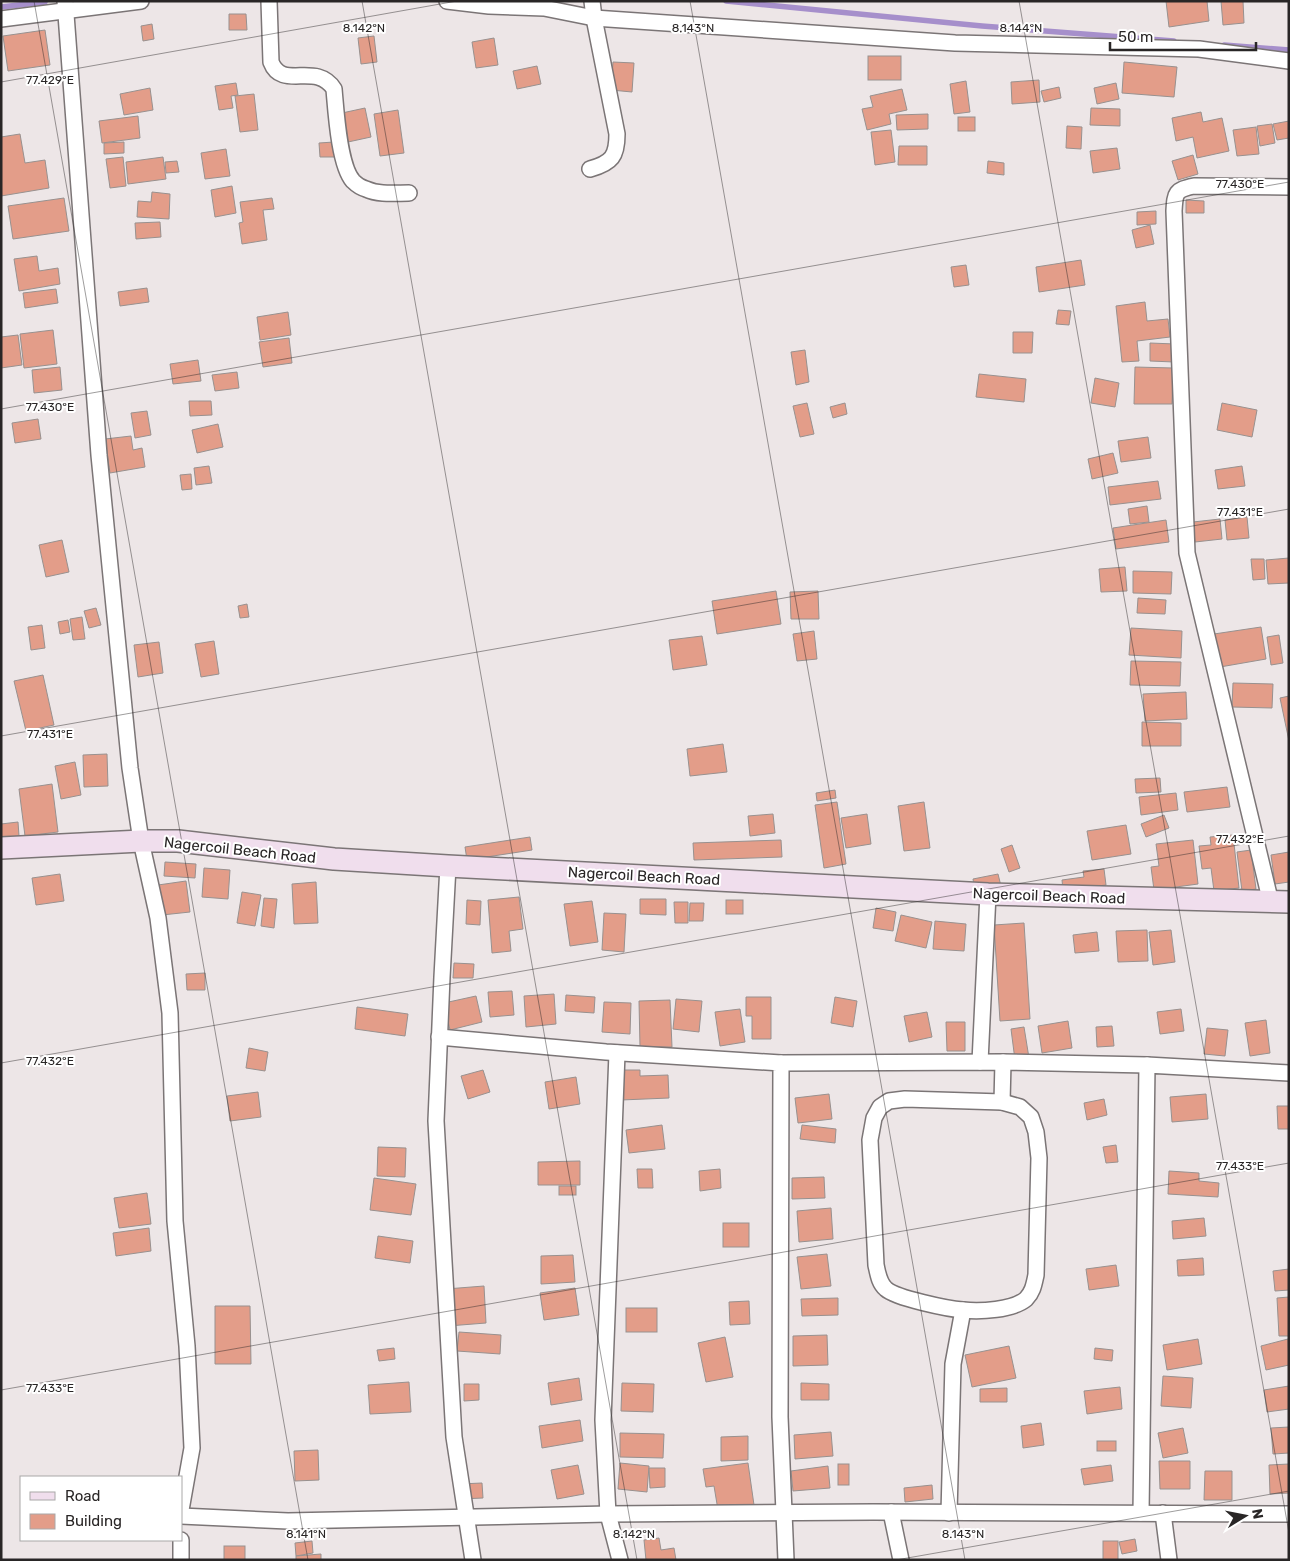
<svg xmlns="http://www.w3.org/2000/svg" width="1290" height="1561" font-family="Rubik,sans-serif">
	<rect width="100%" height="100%" fill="#ede6e7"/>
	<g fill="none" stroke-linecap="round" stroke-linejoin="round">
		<g stroke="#a68fcb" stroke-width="5.5">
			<path d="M726 1 982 26 1174 41"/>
			<path d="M1 7 45 2"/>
			<path d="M1224 45 1289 50"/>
		</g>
	</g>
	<g fill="#e39d89" stroke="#98918f">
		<path d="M1166 1H1207L1209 21 1169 27Z"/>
		<path d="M1221 1H1243L1244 23 1223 25Z"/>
		<path d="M229 14H246L247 30H229Z"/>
		<path d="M152 24 154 39 143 41 141 26Z"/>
		<path d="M45 30 50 65 8 71 3 36Z"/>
		<path d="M374 36 377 62 361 64 358 38Z"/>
		<path d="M494 38 498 65 476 68 472 42Z"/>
		<rect x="868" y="56" width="33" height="24"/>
		<path d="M613 62 634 63 632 92 611 90Z"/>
		<path d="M1124 62 1177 67 1174 97 1122 93Z"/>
		<path d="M537 66 541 84 517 89 513 71Z"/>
		<path d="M1039 80 1040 102 1012 104 1011 82Z"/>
		<path d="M966 81 970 112 954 114 950 84Z"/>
		<path d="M236 83 238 95 231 96 233 108 219 110 215 86Z"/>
		<path d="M1116 83 1119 99 1097 104 1094 88Z"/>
		<path d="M1059 87 1061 98 1044 102 1041 91Z"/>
		<path d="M150 88 153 110 124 115 120 94Z"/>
		<path d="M902 89 907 110 889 114 891 124 867 130 862 109 873 107 870 96Z"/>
		<path d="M254 94 258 130 240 132 235 96Z"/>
		<path d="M365 108 371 137 348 142 342 113Z"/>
		<path d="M1091 108 1120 109V126L1090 125Z"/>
		<path d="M398 110 404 153 380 156 374 114Z"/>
		<path d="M1201 112 1203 122 1222 118 1229 151 1197 158 1193 137 1176 141 1172 118Z"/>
		<path d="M928 114V129L897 130 896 115Z"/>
		<path d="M138 116 140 138 102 143 99 121Z"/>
		<rect x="958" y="117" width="17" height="14"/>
		<path d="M1289 121V138L1277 140 1273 124Z"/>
		<path d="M1272 124 1275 143 1260 146 1257 126Z"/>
		<path d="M1067 126 1082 127 1081 149 1066 148Z"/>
		<path d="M1256 127 1259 154 1237 156 1233 130Z"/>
		<path d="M891 130 895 162 875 165 871 132Z"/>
		<path d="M20 134 25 163 45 160 49 188 1 196V137Z"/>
		<path d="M124 142V153L104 154V143Z"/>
		<path d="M334 142 335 157H320L319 143Z"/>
		<path d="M899 146H927V165H898Z"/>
		<path d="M1117 148 1120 169 1093 173 1090 151Z"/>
		<path d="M226 149 230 176 205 179 201 153Z"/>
		<path d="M1193 155 1198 174 1178 180 1172 161Z"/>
		<path d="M123 157 126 186 110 188 106 159Z"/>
		<path d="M163 157 166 179 128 184 126 162Z"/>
		<path d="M177 161 179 172 166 173 165 162Z"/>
		<path d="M988 161 1004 163V175L987 173Z"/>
		<path d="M232 186 236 213 215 217 211 190Z"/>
		<path d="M152 192 170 194 169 219 137 217 138 201 151 202Z"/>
		<path d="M64 198 69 231 13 239 8 206Z"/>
		<path d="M272 198 274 209 263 210 267 240 242 244 239 223 243 222 240 202Z"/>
		<path d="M1186 200 1204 201V213H1186Z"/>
		<path d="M1156 211V224L1137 225V212Z"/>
		<path d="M160 222 161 237 136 239 135 223Z"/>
		<path d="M1150 225 1154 244 1136 248 1132 230Z"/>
		<path d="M37 256 39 271 58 268 60 284 19 291 14 259Z"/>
		<path d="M1081 260 1085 285 1039 292 1036 267Z"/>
		<path d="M966 265 969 285 954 287 951 267Z"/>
		<path d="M147 288 149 302 120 306 118 292Z"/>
		<path d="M56 289 58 303 25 308 23 293Z"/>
		<path d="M1145 302 1147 321 1168 319 1170 337 1137 341 1139 361 1122 362 1116 306Z"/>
		<path d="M1058 310 1071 311 1069 325 1056 324Z"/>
		<path d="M288 312 291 335 260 340 257 317Z"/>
		<path d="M53 330 57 364 24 368 20 334Z"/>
		<path d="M1013 332H1033L1032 353H1013Z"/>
		<path d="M18 335 22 365 1 368V337Z"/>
		<path d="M289 338 292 363 263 367 259 342Z"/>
		<path d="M1150 343 1175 344 1174 362 1150 361Z"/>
		<path d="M805 350 809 382 796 385 791 352Z"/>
		<path d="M198 360 201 381 173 384 170 364Z"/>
		<path d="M60 367 62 390 34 393 32 370Z"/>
		<path d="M1135 367 1173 368 1172 404H1134Z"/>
		<path d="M237 372 239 388 215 391 212 375Z"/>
		<path d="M979 374 1026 379 1024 402 976 397Z"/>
		<path d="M1095 378 1119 383 1115 407 1091 403Z"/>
		<path d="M189 401H211L212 415 190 416Z"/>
		<path d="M807 403 814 434 800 437 793 406Z"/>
		<path d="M845 403 847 414 833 418 830 407Z"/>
		<path d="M1222 403 1257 410 1252 437 1217 430Z"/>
		<path d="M147 411 151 435 135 438 131 413Z"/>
		<path d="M38 419 41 439 15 443 12 423Z"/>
		<path d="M218 424 223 447 197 453 192 430Z"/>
		<path d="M131 436 133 450 142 448 145 467 110 473 105 439Z"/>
		<path d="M1148 437 1151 458 1121 462 1118 441Z"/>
		<path d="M1113 453 1118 473 1092 479 1088 459Z"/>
		<path d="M209 466 212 483 196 485 194 468Z"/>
		<path d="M1242 466 1245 486 1218 489 1215 470Z"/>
		<path d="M191 474 192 489 182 490 180 475Z"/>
		<path d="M1158 481 1161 499 1110 505 1108 487Z"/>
		<path d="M1147 506 1149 522 1130 524 1128 509Z"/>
		<path d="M1247 517 1249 538 1227 540 1225 520Z"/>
		<path d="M1220 519 1222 539 1195 542 1193 522Z"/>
		<path d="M1166 520 1169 542 1116 549 1113 528Z"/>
		<path d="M62 540 69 572 46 577 39 545Z"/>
		<path d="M1289 558V583L1268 584 1266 560Z"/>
		<path d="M1251 559H1264L1265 579 1253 580Z"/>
		<path d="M1125 567 1127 591 1101 592 1099 569Z"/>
		<path d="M1133 571 1172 572 1171 594 1133 593Z"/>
		<path d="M776 591 781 624 717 634 712 601Z"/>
		<path d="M818 591 819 619H791L790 592Z"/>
		<path d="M1138 598 1166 600 1165 614 1137 613Z"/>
		<path d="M247 604 249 617 240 618 238 606Z"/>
		<path d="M96 608 101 625 89 628 84 611Z"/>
		<path d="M82 617 85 639 73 640 70 619Z"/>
		<path d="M68 620 70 632 60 634 58 622Z"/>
		<path d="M42 625 45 648 31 650 28 627Z"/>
		<path d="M1261 627 1266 659 1220 667 1214 634Z"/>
		<path d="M1131 628 1182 631 1181 658 1129 655Z"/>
		<path d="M814 631 817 659 797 661 793 634Z"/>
		<path d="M1279 635 1283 663 1271 665 1267 637Z"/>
		<path d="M702 636 707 665 673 670 669 640Z"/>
		<path d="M214 641 219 674 201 677 195 644Z"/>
		<path d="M159 642 163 673 138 677 134 645Z"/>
		<path d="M1131 661 1181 662 1180 686 1130 685Z"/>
		<path d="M43 675 54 725 26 731 14 681Z"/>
		<path d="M1233 683 1273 684 1272 708 1232 707Z"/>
		<path d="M1186 692 1187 719 1145 721 1143 694Z"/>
		<path d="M1289 696V741L1280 698Z"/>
		<path d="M1142 722 1181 723V746H1142Z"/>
		<path d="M723 744 727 772 690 776 687 749Z"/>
		<path d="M107 754 108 786 84 787 83 755Z"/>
		<path d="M75 762 81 795 61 799 55 766Z"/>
		<path d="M1160 778 1161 792 1136 793 1135 779Z"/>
		<path d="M52 784 58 832 25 836 19 789Z"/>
		<path d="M1227 787 1230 807 1187 812 1184 792Z"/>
		<path d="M835 790 836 798 817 801 816 793Z"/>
		<path d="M1176 793 1178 810 1141 815 1139 797Z"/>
		<path d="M837 802 846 864 824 868 815 805Z"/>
		<path d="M924 802 930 848 904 851 898 806Z"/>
		<path d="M773 814 775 833 750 836 748 816Z"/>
		<path d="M867 814 871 844 846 848 841 818Z"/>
		<path d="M1164 815 1169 828 1146 837 1141 824Z"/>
		<path d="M18 822 19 836 1 838V824Z"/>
		<path d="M1126 825 1131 854 1092 860 1087 831Z"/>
		<path d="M1233 835 1239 888 1214 891 1211 868 1202 869 1199 846 1211 845 1210 837Z"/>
		<path d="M530 837 532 850 467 860 465 847Z"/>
		<path d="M781 840 782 857 694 860 693 843Z"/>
		<path d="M1193 840 1198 884 1154 890 1151 867 1159 866 1156 844Z"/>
		<path d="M1012 845 1020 868 1009 872 1001 849Z"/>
		<path d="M1251 850 1256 889 1242 891 1237 852Z"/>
		<path d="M1289 852V882L1275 884 1271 855Z"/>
		<path d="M165 862 196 864 195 878 164 876Z"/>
		<path d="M204 868 230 870 228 899 202 897Z"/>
		<path d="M1104 869 1106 885 1063 890 1062 880 1084 877 1083 871Z"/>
		<path d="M60 874 64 901 36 905 32 878Z"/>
		<path d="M998 874 1001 886 975 891 973 879Z"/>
		<path d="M186 881 190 912 162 915 158 885Z"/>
		<path d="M316 882 318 923 294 924 292 884Z"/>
		<path d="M242 892 261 895 255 926 237 923Z"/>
		<path d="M519 897 523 929 509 931 511 951 492 953 488 900Z"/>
		<path d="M264 898 277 899 274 928 261 926Z"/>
		<path d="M640 899H666V915L640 914Z"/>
		<path d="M467 900 481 901 480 925 466 924Z"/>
		<rect x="726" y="900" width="17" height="14"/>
		<path d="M592 901 598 942 570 946 564 904Z"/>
		<path d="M674 902H688V923H675Z"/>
		<path d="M690 903H704L703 921H689Z"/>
		<path d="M876 908 896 912 893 931 873 928Z"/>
		<path d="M604 913 626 914 624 952 602 950Z"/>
		<path d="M901 915 932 922 926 948 895 941Z"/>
		<path d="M935 921 966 924 964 951 933 949Z"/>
		<path d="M1024 923 1030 1019 1000 1021 994 925Z"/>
		<path d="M1147 930 1148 961 1118 962 1116 931Z"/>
		<path d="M1171 930 1175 962 1153 965 1149 932Z"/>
		<path d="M1097 932 1099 951 1075 953 1073 935Z"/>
		<path d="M454 963 474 964 473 978H453Z"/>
		<path d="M205 973V990H187L186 974Z"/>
		<path d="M512 991 514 1015 490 1017 488 992Z"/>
		<path d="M554 994 556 1024 526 1027 524 996Z"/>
		<path d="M566 995 595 997 594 1013 565 1011Z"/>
		<path d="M476 996 482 1022 450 1030 444 1003Z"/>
		<path d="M746 997H771V1039H752V1016H746Z"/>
		<path d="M835 997 857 1001 853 1027 831 1023Z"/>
		<path d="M676 999 702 1001 699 1032 673 1029Z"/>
		<path d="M670 1000 672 1047H640L639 1001Z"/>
		<path d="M604 1002 631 1003 630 1034 602 1032Z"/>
		<path d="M357 1007 408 1014 405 1036 355 1029Z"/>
		<path d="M740 1009 745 1042 720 1046 715 1012Z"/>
		<path d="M1181 1009 1184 1031 1160 1034 1157 1012Z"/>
		<path d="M927 1012 932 1037 909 1042 904 1016Z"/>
		<path d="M1266 1020 1270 1053 1250 1056 1245 1023Z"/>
		<path d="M1068 1021 1072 1048 1042 1053 1038 1026Z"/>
		<path d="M946 1022H965V1051H947Z"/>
		<path d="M1112 1026 1114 1046 1097 1047 1096 1027Z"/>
		<path d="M1024 1027 1029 1058 1015 1060 1011 1029Z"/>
		<path d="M1207 1028 1228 1030 1225 1056 1204 1054Z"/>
		<path d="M249 1048 268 1052 265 1071 246 1068Z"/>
		<path d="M483 1070 490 1092 468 1099 461 1076Z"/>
		<path d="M620 1070H640V1076L668 1075 669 1098 621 1100Z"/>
		<path d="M576 1077 580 1104 549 1109 545 1082Z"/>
		<path d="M258 1092 261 1117 230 1121 227 1096Z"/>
		<path d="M829 1094 832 1119 798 1123 795 1098Z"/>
		<path d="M1206 1094 1208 1119 1172 1122 1170 1097Z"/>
		<path d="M1104 1099 1107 1115 1087 1120 1084 1103Z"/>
		<path d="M1277 1106H1289V1129H1278Z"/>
		<path d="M662 1125 665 1149 629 1153 626 1130Z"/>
		<path d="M802 1125 836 1129 835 1143 800 1139Z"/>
		<path d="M1116 1145 1118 1162 1106 1163 1103 1147Z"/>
		<path d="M378 1147 406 1148 405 1177 377 1176Z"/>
		<path d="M580 1161V1185H538V1162Z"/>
		<path d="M637 1169H652L653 1188H638Z"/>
		<path d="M720 1169 721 1188 700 1191 699 1171Z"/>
		<path d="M1169 1171 1199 1173V1181L1219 1183 1218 1197 1168 1194Z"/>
		<path d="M824 1177 825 1198 792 1199V1178Z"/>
		<path d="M374 1178 416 1184 411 1215 370 1210Z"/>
		<rect x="559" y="1186" width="17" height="9"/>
		<path d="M147 1193 151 1224 119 1228 114 1198Z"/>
		<path d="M831 1208 833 1239 799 1242 797 1211Z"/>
		<path d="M1204 1218 1206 1236 1173 1239 1172 1221Z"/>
		<rect x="723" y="1223" width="26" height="24"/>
		<path d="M149 1228 151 1251 116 1256 113 1233Z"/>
		<path d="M378 1236 413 1241 410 1263 375 1258Z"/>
		<path d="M827 1254 831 1286 801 1289 797 1257Z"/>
		<path d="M573 1255 575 1282 541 1284V1256Z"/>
		<path d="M1203 1258 1204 1275 1178 1276 1177 1260Z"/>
		<path d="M1116 1265 1119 1286 1089 1290 1086 1269Z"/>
		<path d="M1289 1269V1290L1275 1291 1273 1271Z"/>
		<path d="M484 1286 486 1323 448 1326 446 1289Z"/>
		<path d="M575 1288 579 1315 544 1320 540 1293Z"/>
		<path d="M1289 1297V1336H1279L1277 1298Z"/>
		<path d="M838 1298V1315L802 1316 801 1299Z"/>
		<path d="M749 1301 750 1324 730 1325 729 1302Z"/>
		<path d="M215 1306H250L251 1364H215Z"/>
		<rect x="626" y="1308" width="31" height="24"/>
		<path d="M459 1332 501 1335 500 1354 457 1351Z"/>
		<path d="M827 1335 828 1365 793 1366V1336Z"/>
		<path d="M725 1337 733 1377 706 1382 698 1343Z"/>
		<path d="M1198 1339 1202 1364 1167 1370 1163 1345Z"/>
		<path d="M1288 1339 1289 1365 1266 1370 1261 1346Z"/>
		<path d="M1009 1346 1016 1378 972 1387 965 1355Z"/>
		<path d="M394 1348 395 1359 379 1361 377 1350Z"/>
		<path d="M1095 1348 1113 1350 1112 1361 1094 1359Z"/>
		<path d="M1163 1376 1193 1378 1191 1408 1161 1406Z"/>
		<path d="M579 1378 582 1400 551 1405 548 1383Z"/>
		<path d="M409 1382 411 1412 370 1414 368 1385Z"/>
		<path d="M622 1383 654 1384 653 1412 621 1411Z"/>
		<path d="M801 1383 829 1384V1400H801Z"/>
		<path d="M464 1384H479V1400L464 1401Z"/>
		<path d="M1289 1386V1409L1267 1412 1264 1390Z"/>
		<path d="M1120 1387 1122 1409 1087 1414 1084 1391Z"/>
		<path d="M1007 1388V1402H980V1389Z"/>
		<path d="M580 1420 583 1441 542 1448 539 1426Z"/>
		<path d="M1041 1423 1044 1445 1023 1448 1021 1426Z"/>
		<path d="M1289 1427V1453L1273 1454 1271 1428Z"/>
		<path d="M1183 1428 1188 1453 1163 1458 1158 1433Z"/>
		<path d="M831 1432 833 1456 795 1459 794 1435Z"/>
		<path d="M620 1433 664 1434 663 1458 620 1457Z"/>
		<path d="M748 1436V1460L721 1461V1437Z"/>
		<rect x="1097" y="1441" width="19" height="10"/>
		<path d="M318 1450 319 1480 295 1481 294 1451Z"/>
		<path d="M1159 1461H1190V1489H1160Z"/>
		<path d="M620 1463 649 1466 647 1492 618 1489Z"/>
		<path d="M748 1463 754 1505 718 1510 714 1486 706 1487 703 1469Z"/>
		<rect x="838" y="1464" width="11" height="21"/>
		<path d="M1289 1464V1493L1270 1494 1269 1465Z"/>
		<path d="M578 1465 584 1494 557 1499 551 1470Z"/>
		<path d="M1111 1465 1113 1481 1084 1485 1081 1469Z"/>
		<path d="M828 1466 830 1488 793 1491 791 1471Z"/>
		<path d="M649 1468H665V1487L650 1488Z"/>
		<path d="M1205 1471H1232V1500H1204Z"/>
		<path d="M482 1483 483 1498 461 1499 460 1484Z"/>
		<path d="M932 1485 933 1499 905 1502 904 1488Z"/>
		<path d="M659 1538 661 1550 674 1548 676 1560H646L644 1540Z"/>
		<path d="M1135 1539 1137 1551 1122 1554 1119 1542Z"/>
		<path d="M312 1541 313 1553 296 1556 295 1543Z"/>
		<rect x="1103" y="1541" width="15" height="19"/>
		<rect x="224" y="1546" width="21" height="14"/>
		<path d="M321 1554V1560H296V1556Z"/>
	</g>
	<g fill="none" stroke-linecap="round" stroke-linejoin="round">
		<defs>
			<g id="street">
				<path d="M65 1 99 455 130 768 141 841 158 918 170 1013 175 1221 187 1346 192 1448 181 1510"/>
				<path d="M269 1 271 62C282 91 316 61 334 89 336 111 339 165 353 181 356 184 362 188 366 189 379 195 395 193 409 193"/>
				<path d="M447 1 489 6 544 8 594 18 955 43 1199 49 1289 61"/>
				<path d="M1 19 141 1"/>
				<path d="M590 169C612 163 617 156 617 134L594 18 592 1"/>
				<path d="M448 866 442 977 436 1121 454 1437 473 1560"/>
				<path d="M1271 903 1187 553 1174 211C1175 193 1175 190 1194 186L1289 187"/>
				<path d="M439 1037 606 1052 781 1063 780 1417 786 1560"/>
				<path d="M617 1053 603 1420 608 1514 620 1560"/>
				<path d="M980 1062 988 894"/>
				<path d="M781 1063 1003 1062 1147 1065"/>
				<path d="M905 1099 1002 1102 1020 1107 1031 1117 1036 1132 1039 1158 1036 1275C1034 1284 1033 1292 1026 1299 1013 1310 980 1312 963 1310 948 1309 896 1298 886 1289 879 1283 878 1274 876 1265L870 1140 874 1118 880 1107 889 1101Z"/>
				<path d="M1002 1102 1003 1062"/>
				<path d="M891 1512 901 1560"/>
				<path d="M949 1513 953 1364 963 1310"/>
				<path d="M1141 1513 1147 1065 1289 1073"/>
				<path d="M1163 1513 1169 1560"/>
				<path d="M181 1516 288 1521 608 1514 873 1512 1289 1514"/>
				<path d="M181 1540V1560"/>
			</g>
			<path id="secondary" d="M1 848 141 841H178L334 859 448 866 988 894 1289 902"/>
		</defs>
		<use href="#street" stroke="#7b7576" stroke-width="18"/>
		<use href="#secondary" stroke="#7b7576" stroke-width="24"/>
		<use href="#street" stroke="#fff" stroke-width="15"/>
		<use href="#secondary" stroke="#f0deed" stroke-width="21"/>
	</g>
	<path fill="none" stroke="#292626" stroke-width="1" stroke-opacity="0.45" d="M34 1 308 1560M362 1 637 1560M690 1 965 1560M1019 1 1289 1533M1 82 457 1M1 409 1289 182M1 736 1289 509M1 1063 1289 836M1 1390 1289 1163M896 1560 1289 1491"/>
	<g text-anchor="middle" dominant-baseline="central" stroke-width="4" stroke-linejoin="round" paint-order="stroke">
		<g font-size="15" fill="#292626" stroke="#fff">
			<text transform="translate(240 850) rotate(6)">Nagercoil Beach Road</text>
			<text transform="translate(644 876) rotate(3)">Nagercoil Beach Road</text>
			<text transform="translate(1049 896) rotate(2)">Nagercoil Beach Road</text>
		</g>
	</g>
	<g font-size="12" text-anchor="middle" fill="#292626" stroke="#fff" stroke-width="4" stroke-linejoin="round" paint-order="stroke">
		<text x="1021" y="32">8.144°N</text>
		<text x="364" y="32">8.142°N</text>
		<text x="693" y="32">8.143°N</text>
		<text x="50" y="84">77.429°E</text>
		<text x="1240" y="188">77.430°E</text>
		<text x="50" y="411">77.430°E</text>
		<text x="1240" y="516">77.431°E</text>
		<text x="50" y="738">77.431°E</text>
		<text x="1240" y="843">77.432°E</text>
		<text x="50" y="1065">77.432°E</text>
		<text x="1240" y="1170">77.433°E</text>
		<text x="50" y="1392">77.433°E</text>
		<text x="306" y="1538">8.141°N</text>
		<text x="634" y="1538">8.142°N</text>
		<text x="963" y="1538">8.143°N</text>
	</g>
	<rect width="1290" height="1561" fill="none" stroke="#292626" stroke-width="5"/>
	<rect x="20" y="1476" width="162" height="65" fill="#ffffff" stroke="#a9a8a8"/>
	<rect x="30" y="1492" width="25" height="8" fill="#f0deed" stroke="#a9a8a8"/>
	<text x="65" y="1501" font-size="15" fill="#292626">Road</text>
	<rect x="30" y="1514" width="25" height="15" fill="#e39d89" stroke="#a9a8a8"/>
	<text x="65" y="1526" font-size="15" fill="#292626">Building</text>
	<g transform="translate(1245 1516) rotate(80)" stroke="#ffffff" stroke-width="4" paint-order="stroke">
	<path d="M0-4L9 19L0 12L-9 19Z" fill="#292626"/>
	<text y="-8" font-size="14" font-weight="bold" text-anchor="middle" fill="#292626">N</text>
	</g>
	<path d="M1110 42v8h146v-8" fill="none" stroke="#292626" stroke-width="2.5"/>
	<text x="1118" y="42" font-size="15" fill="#292626" stroke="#ffffff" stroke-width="4" paint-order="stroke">50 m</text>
</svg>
